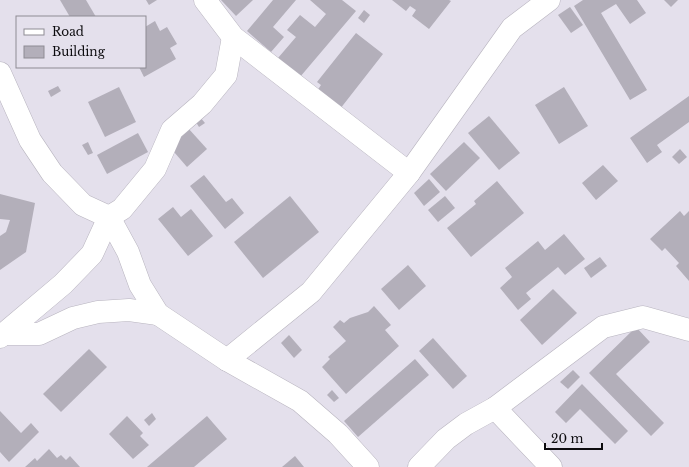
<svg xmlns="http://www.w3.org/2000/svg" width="689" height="467" font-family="'Libre Baskerville',serif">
	<rect width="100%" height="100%" fill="#e4e0ec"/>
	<g fill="#b3afba">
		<path d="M60 0H86L96 17H70Z"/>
		<path d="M146 0H157L149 5Z"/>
		<path d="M221 0H253L236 16Z"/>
		<path d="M273 0H296L273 27 284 37 271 52 247 31Z"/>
		<path d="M310 0H342L356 11 300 77 278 58 296 37 287 30 300 15 315 27 326 14Z"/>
		<path d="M392 0H449L451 1 429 29 412 16 416 10 410 6 406 11Z"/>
		<path d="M583 0H637L646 13 630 24 616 4 601 13 647 90 630 100 574 6Z"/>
		<path d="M664 0H678L671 7Z"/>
		<path d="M570 7 583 25 571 33 558 15Z"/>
		<path d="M364 10 370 15 364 23 358 18Z"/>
		<path d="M155 21 160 31 167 27 177 44 170 48 176 59 144 77 139 67H145V27Z"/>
		<path d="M356 33 383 54 340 109 317 91 321 85 317 82Z"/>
		<path d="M58 86 61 91 51 97 48 91Z"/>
		<path d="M119 87 136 122 105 137 88 102Z"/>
		<path d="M564 87 588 126 559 144 535 105Z"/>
		<path d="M689 96V122L657 145 662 152 647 163 630 138Z"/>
		<path d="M199 116 205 123 199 127 194 119Z"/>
		<path d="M489 116 520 153 499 170 468 133Z"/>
		<path d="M188 128 207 149 187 167 168 145Z"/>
		<path d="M138 133 148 152 107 174 97 155Z"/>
		<path d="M88 142 93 153 88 155 82 145Z"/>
		<path d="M464 142 480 158 446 191 430 174Z"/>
		<path d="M680 149 687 157 679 164 672 157Z"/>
		<path d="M603 165 618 181 596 200 582 183Z"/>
		<path d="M204 175 226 202 232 198 244 213 225 229 190 186Z"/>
		<path d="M429 179 440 192 424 206 414 193Z"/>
		<path d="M497 181 524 213 471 257 447 228 476 204 474 201Z"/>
		<path d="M0 194 35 203 26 252 0 270V236L6 232 10 220 0 219Z"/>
		<path d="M290 196 319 232 263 278 234 242Z"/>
		<path d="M445 196 455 208 438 222 428 210Z"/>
		<path d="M173 207 181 217 191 209 213 236 188 256 158 219Z"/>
		<path d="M680 211 684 216 689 211V281L676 266 679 263 665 248 662 251 650 239Z"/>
		<path d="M564 234 585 259 565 275 558 267 526 293 531 299 518 310 500 288 512 277 505 268 538 241 545 250Z"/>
		<path d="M600 257 607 266 591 278 584 268Z"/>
		<path d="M408 265 426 286 399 310 381 289Z"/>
		<path d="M553 289 577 313 542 345 520 320Z"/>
		<path d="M374 306 391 325 385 330 399 346 346 394 322 367 330 359 328 357 346 341 333 327 340 320 344 323 350 318 368 312Z"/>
		<path d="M636 327 650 342 616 374 664 423 651 436 589 373Z"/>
		<path d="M289 335 302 350 294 358 281 343Z"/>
		<path d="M433 338 467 376 453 389 419 351Z"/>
		<path d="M89 349 107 367 61 412 43 394Z"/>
		<path d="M415 359 429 375 358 437 344 421Z"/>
		<path d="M573 370 580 377 568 389 560 382Z"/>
		<path d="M582 384 628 431 615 444 580 409 566 423 555 412Z"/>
		<path d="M332 390 339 398 334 402 327 395Z"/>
		<path d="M0 411 21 433 31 423 39 432 9 462 0 452Z"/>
		<path d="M152 413 156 419 149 426 144 420Z"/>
		<path d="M127 416 143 433 140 436 149 445 133 459 109 434Z"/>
		<path d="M207 416 227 439 194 467H147Z"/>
		<path d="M49 449 57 458 61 455 66 460 70 456 80 467H25L35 458 37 461Z"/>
		<path d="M295 456 304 467H282Z"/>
	</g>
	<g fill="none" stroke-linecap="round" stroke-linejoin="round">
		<defs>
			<g id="minor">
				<path d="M205 0 233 37 409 173"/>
				<path d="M0 73 30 140 52 173 83 205 109 217 128 252 140 285 158 314 227 360 300 401 338 434 368 467"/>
				<path d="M3 334H39L73 318 98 312 129 310 158 314"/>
				<path d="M0 337 63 284 92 254 109 217 122 209 155 169 172 130 202 104 226 75 233 37"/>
				<path d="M227 360 311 292 409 173 512 28 549 0"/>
				<path d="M495 408 551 467"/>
				<path d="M419 467 446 439 466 424 495 408 603 327 643 317 689 330"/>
			</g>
		</defs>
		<use href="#minor" stroke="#b8b4bf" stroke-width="23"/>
		<use href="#minor" stroke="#fff" stroke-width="22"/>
	</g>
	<rect x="16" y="16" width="130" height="52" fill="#e4e0ec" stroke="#8e8b93"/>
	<rect x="24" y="29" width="20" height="6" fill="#ffffff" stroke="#8e8b93"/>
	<text x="52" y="36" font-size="12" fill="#0c0b0e">Road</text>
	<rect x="24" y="46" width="20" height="12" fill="#b3afba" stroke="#8e8b93"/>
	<text x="52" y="56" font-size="12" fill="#0c0b0e">Building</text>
	<path d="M545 443v6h57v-6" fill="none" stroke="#0c0b0e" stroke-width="2"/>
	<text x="551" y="443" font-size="12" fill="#0c0b0e" stroke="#e4e0ec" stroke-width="3" paint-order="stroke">20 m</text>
</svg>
